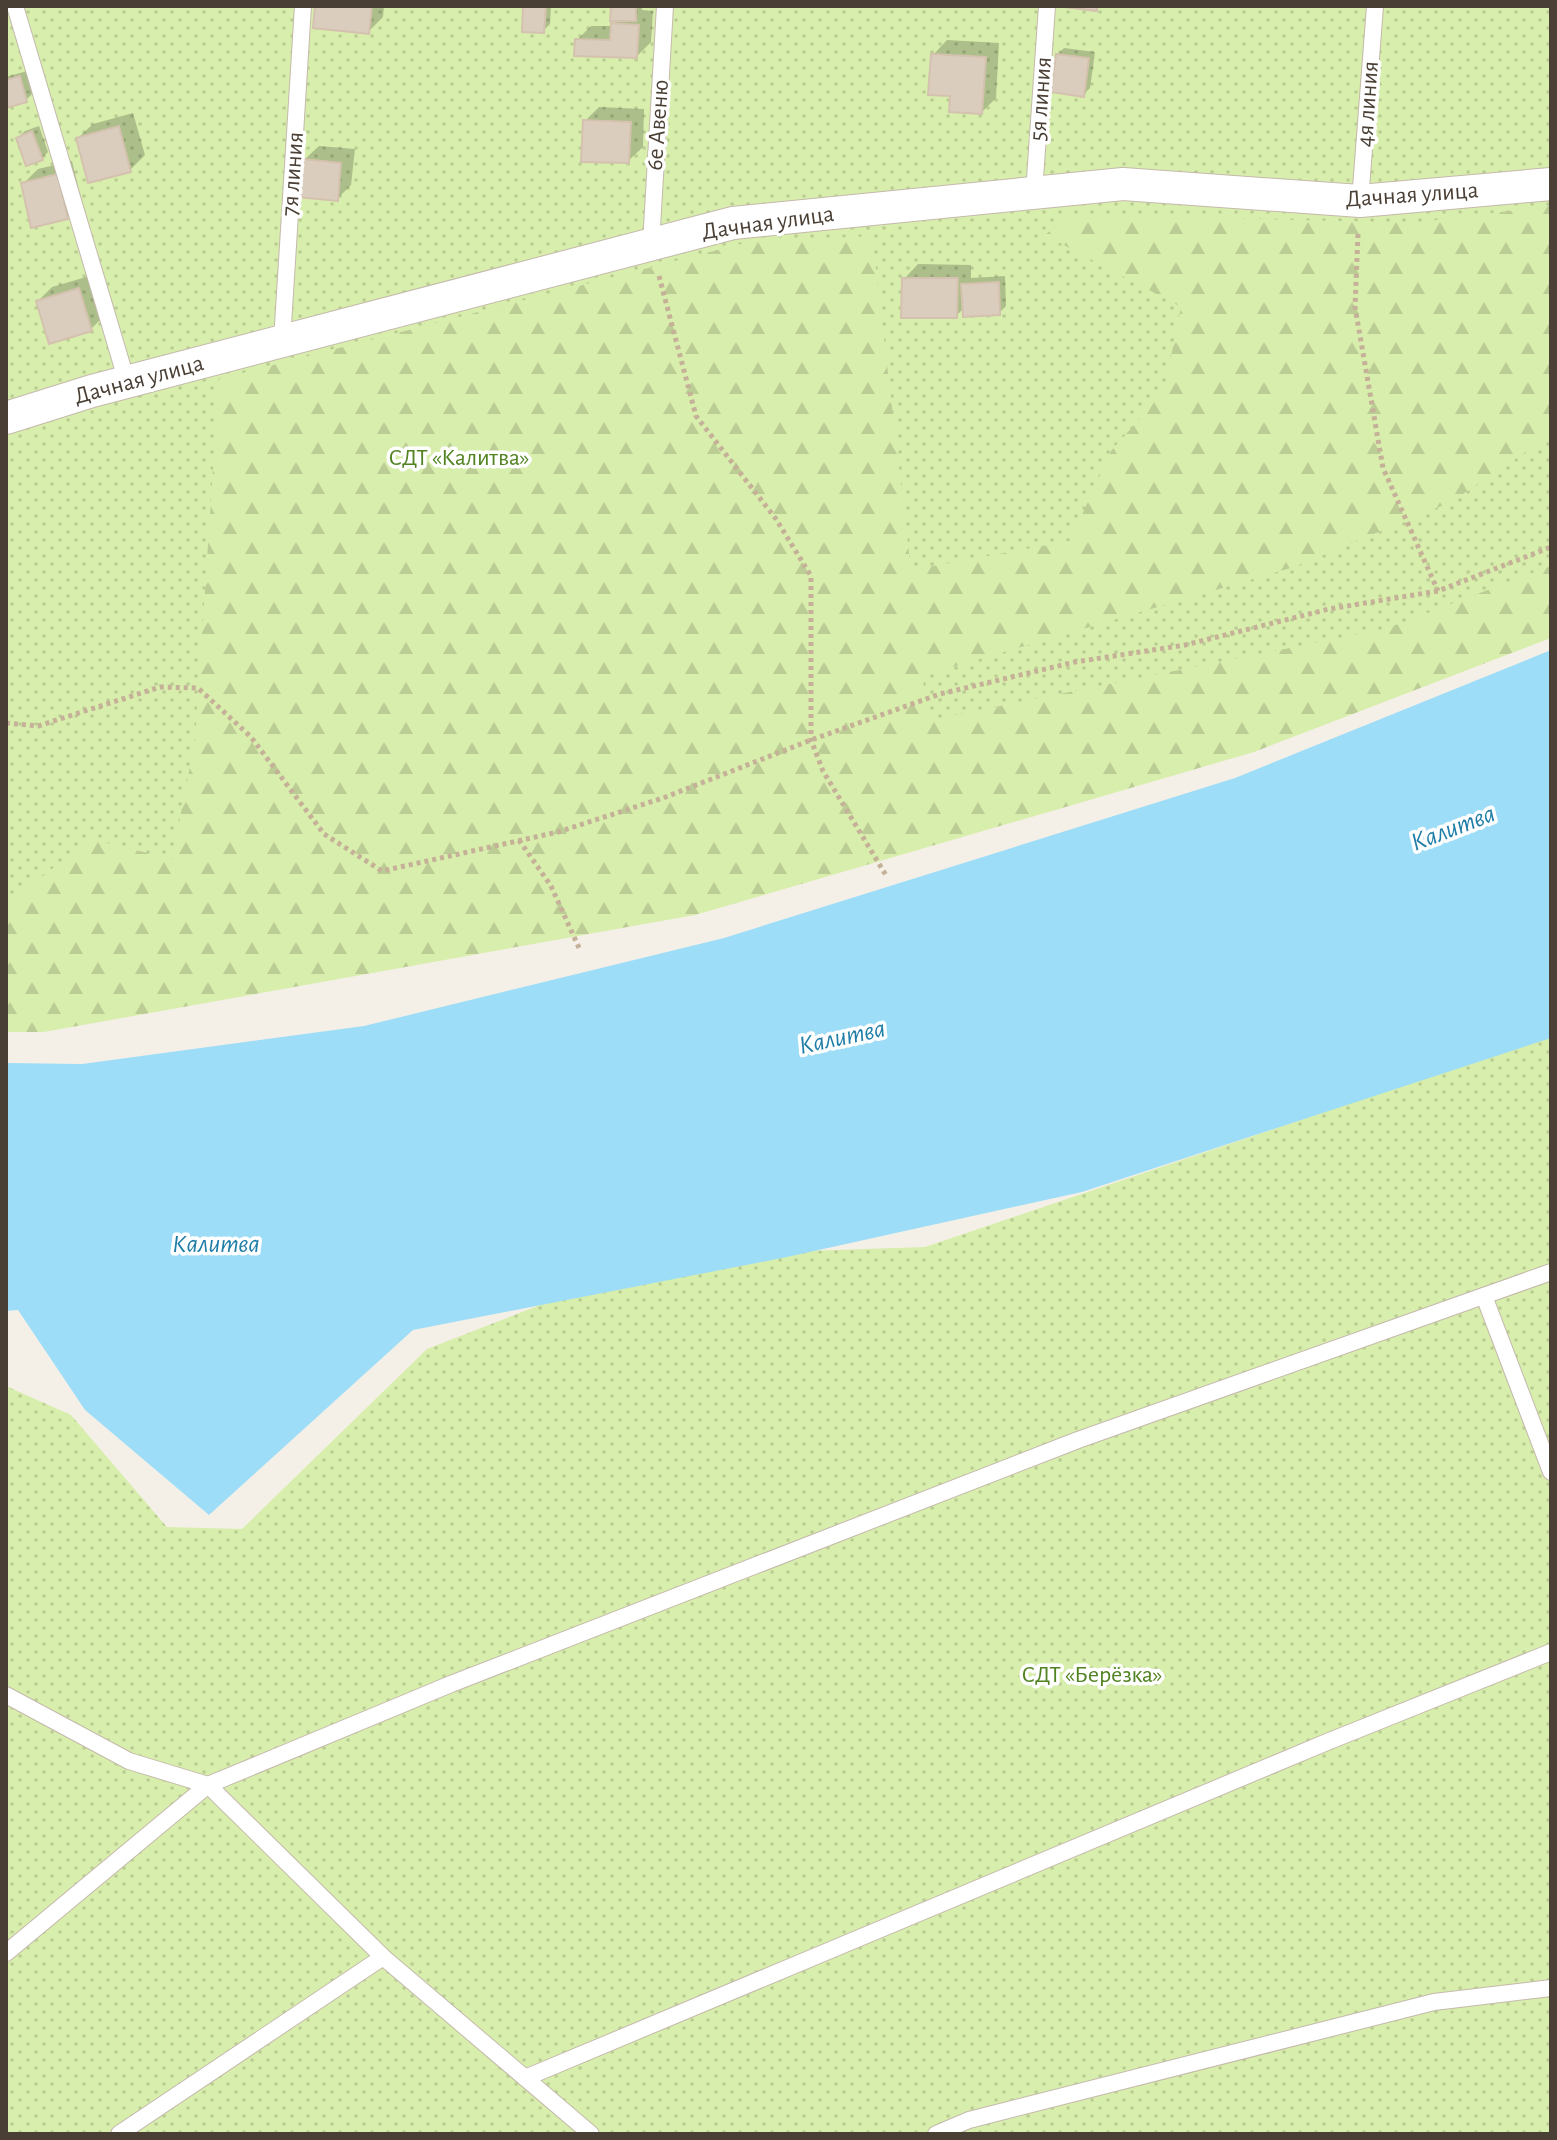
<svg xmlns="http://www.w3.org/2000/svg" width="1557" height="2140" font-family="'Alegreya Sans',sans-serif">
	<defs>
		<pattern id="green-dots" width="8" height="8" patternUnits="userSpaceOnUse" patternTransform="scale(2)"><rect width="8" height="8" fill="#d8eeac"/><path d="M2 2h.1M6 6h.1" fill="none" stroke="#bbcd95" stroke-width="1.8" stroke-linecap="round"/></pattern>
		<pattern id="forest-firs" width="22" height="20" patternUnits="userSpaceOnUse" patternTransform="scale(2)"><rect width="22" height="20" fill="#d8eeac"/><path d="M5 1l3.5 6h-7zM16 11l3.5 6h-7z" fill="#bbcd95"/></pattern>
	</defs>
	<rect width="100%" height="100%" fill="#f5f0e7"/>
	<g fill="url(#green-dots)">
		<path d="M6 6H1551V608L6 981Z"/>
		<path d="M1551 1028V2134H6V1386L71 1415 167 1527 242 1529 427 1349 645 1264 776 1252 925 1247 1454 1068Z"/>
	</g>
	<path fill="url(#forest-firs)" d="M1551 206V435L1451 502 1294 567 922 676 930 720 1385 629 1551 566V638L1254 752 695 915 44 1032H6V900L13 899 91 839 172 859 195 741 219 379 745 243 872 236 911 570 1070 541 1111 451 1164 391 1181 307 1045 235 1070 214 1411 223Z"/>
	<path fill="#9eddf8" d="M1551 650V1038L1082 1192 787 1257 413 1330 209 1515 85 1410 18 1310 6 1311V1063L82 1064 364 1026 724 938 1235 778Z"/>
	<g fill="#0003">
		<path d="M318 6H384L383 17 368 32Z"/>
		<path d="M525 6H551L550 24 543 31Z"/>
		<path d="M613 6H642V10L653 11 651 42 637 56 577 40 591 26H613L618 19Z"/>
		<path d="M947 40 999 43 996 98 982 112 933 55Z"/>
		<path d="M1064 48 1095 52 1090 88 1083 95 1058 54Z"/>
		<path d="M27 71 33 93 26 100 6 106V77Z"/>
		<path d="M599 107 644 109 643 147 628 161 585 121Z"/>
		<path d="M133 113 145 155 130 170 78 138 93 124Z"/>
		<path d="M39 126 48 152 42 158 18 138 25 131Z"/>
		<path d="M319 146 355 149 351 185 337 199 304 160Z"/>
		<path d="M72 161 82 203 67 217 23 184 38 169Z"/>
		<path d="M918 264 971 265V278L1005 276 1006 306 999 313 964 308 956 316 904 279Z"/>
		<path d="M93 275 105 315 91 329 38 301 52 287Z"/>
	</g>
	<g fill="#dbcdbe" stroke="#d4c1ae" stroke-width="2">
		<path d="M315 6H372L369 34 313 28Z"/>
		<path d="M523 6H546L544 33 522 32Z"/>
		<path d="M611 6H636V21H610Z"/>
		<path d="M1056 6H1097V11Z"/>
		<path d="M611 23 639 25 637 58 574 56 575 39 610 40Z"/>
		<path d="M931 54 986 57 982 114 949 112 950 96 928 95Z"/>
		<path d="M1056 54 1089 58 1084 97 1051 92Z"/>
		<path d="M20 76 27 102 6 108V80Z"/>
		<path d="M583 120 631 122 629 163 581 162Z"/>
		<path d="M119 126 131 172 88 183 76 138Z"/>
		<path d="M32 131 43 160 26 166 16 138Z"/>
		<path d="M303 159 341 163 338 201 298 197Z"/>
		<path d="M58 174 68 219 31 228 21 183Z"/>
		<path d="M902 278H958L957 318H901Z"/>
		<path d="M999 282 1000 315 963 317 961 284Z"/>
		<path d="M79 288 92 331 49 344 36 301Z"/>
	</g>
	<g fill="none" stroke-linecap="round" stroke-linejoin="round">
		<defs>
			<g id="lane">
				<path d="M15 6 127 382"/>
				<path d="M1034 193 1047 6"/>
				<path d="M1360 201 1375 6"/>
				<path d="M651 244 665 6"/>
				<path d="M282 341 303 6"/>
				<path d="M1484 1296 1551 1472"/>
				<path d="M6 1695 129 1761 208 1785 383 1957 591 2134"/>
				<path d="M6 1953 208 1785 451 1684 1078 1440 1551 1272"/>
				<path d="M525 2078 1327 1742 1551 1652"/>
				<path d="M119 2134 383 1957"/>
				<path d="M936 2134 969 2120 1434 2002 1551 1988"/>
			</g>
			<path id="street" d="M6 418 92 391 733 223 1123 184 1360 201 1551 184"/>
		</defs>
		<use href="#lane" stroke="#c5b9ac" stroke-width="18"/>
		<use href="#street" stroke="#c5b9ac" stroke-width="34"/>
		<g stroke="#c5b098" stroke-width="5" stroke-dasharray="4 4" stroke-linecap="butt">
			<path d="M1358 234 1355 307 1383 468 1438 591"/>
			<path d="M659 276 696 416 776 519 811 576V740L823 771 887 877"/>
			<path d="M6 723 38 726 160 687 198 688 251 737 324 834 382 871 558 832 663 798 811 740 940 694 1075 662 1185 645 1329 609 1438 591 1551 547"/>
			<path d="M519 840 551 886 580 950"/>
		</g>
		<use href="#lane" stroke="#fff" stroke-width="16"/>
		<use href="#street" stroke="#fff" stroke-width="32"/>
	</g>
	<g text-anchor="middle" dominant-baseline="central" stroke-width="7" stroke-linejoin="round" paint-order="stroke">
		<g font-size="24" fill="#4a3f35" stroke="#fff">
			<text transform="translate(1041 99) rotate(-86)">5я линия</text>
			<text transform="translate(1368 104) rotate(-86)">4я линия</text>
			<text transform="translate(658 125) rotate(-86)">6е Авеню</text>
			<text transform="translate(293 174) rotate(-86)">7я линия</text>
			<text transform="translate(1412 195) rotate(-4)">Дачная улица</text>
			<text transform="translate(768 223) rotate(-8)">Дачная улица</text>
			<text transform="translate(139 380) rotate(-15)">Дачная улица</text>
		</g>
		<g font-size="24" fill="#518321" stroke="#fff">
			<text x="459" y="458">СДТ «Калитва»</text>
			<text x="1092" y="1675">СДТ «Берёзка»</text>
		</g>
		<g font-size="26" font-style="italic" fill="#1f7ea7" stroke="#fff">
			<text transform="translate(1453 828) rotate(-21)">Калитва</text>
			<text transform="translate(842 1037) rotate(-12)">Калитва</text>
			<text x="216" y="1244">Калитва</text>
		</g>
	</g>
	<rect width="1557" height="2140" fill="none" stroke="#4a3f35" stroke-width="16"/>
</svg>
